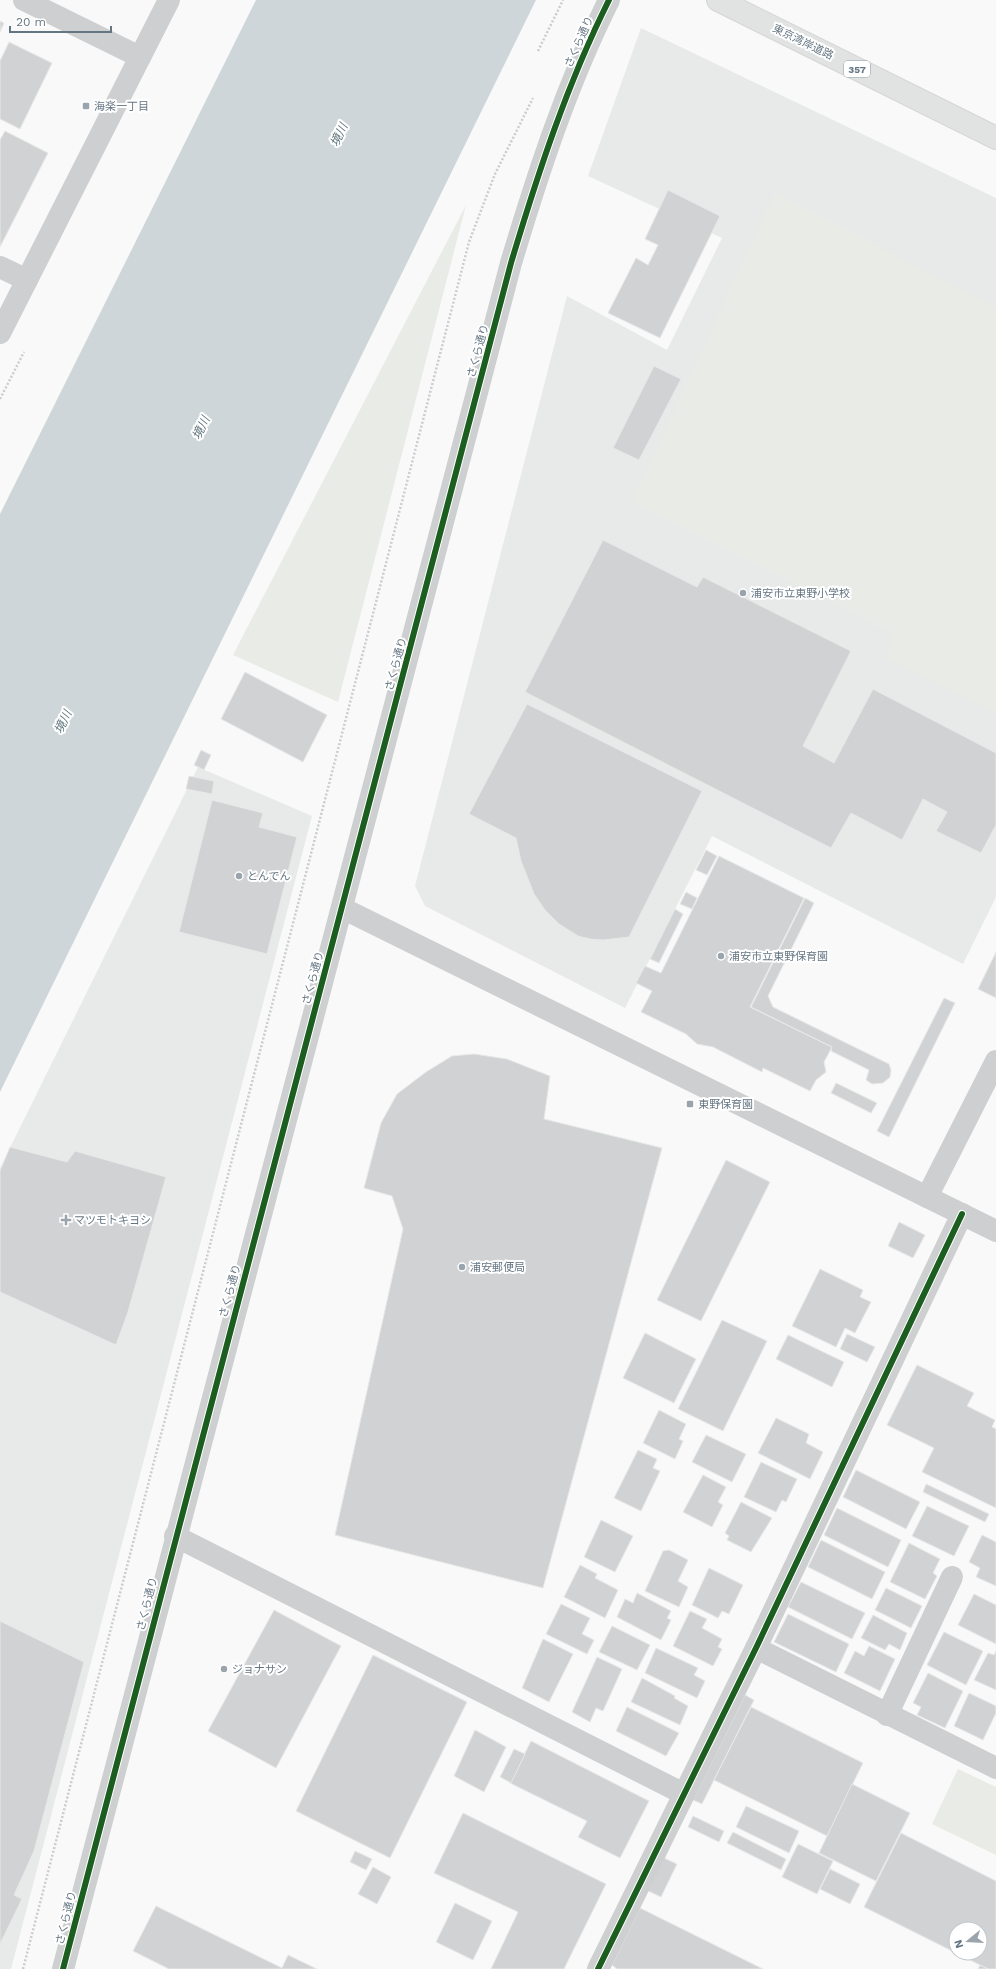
<svg xmlns="http://www.w3.org/2000/svg" width="996" height="1969" font-family="'Work Sans','Noto Sans JP',sans-serif">
	<rect width="100%" height="100%" fill="#f9f9f9"/>
	<g fill="#e8e9e9">
		<path d="M641 28 996 198V897L963 964 712 836 625 1008 425 906 415 886 567 296 667 350 722 238 588 176Z"/>
		<path d="M198 767 312 816 11 1969H0V1168Z"/>
	</g>
	<g fill="#e8ebe6">
		<path d="M775 192 996 308V711L885 659 894 635 632 502Z"/>
		<path d="M466 205 338 702 233 655Z"/>
		<path d="M958 1769 996 1787V1855L932 1824Z"/>
	</g>
	<path fill="#ced6d9" d="M256 0H536L0 1092V514Z"/>
	<g fill="#d0d2d3" stroke="#e8e8e8" fill-rule="evenodd">
		<path d="M0 21 4 23 0 32Z"/>
		<path d="M9 42 52 63 20 129 0 119V61Z"/>
		<path d="M5 131 48 153 0 247V140Z"/>
		<path d="M668 190 720 216 660 338 608 313 636 258 648 265 658 245 645 239Z"/>
		<path d="M654 366 681 379 639 460 613 448Z"/>
		<path d="M603 540 697 587 703 577 851 651 803 746 834 763 873 689 996 753V825L981 853 936 831 947 812 923 799 902 840 851 813 831 848 525 692Z"/>
		<path d="M245 672 327 715 303 762 221 719Z"/>
		<path d="M527 704 702 791 629 937 603 940 590 939 578 936 559 924 545 910 534 894 521 861 516 838 469 814Z"/>
		<path d="M201 750 211 755 204 770 194 765Z"/>
		<path d="M189 776 214 781 212 794 186 789Z"/>
		<path d="M212 800 263 813 259 827 297 837 267 954 179 932Z"/>
		<path d="M706 850 717 856 707 875 696 870Z"/>
		<path d="M719 856 804 898 750 1007 832 1047 824 1062 826 1072 816 1080 810 1091 763 1068 762 1072 713 1047 697 1044 686 1034 641 1012 652 991 636 983 645 966 661 973Z"/>
		<path d="M686 892 697 898 692 909 680 904Z"/>
		<path d="M805 898 814 903 768 996 773 1007 889 1064 891 1070 890 1077 883 1083 872 1084 866 1080 869 1070 831 1051 832 1047 751 1007Z"/>
		<path d="M675 909 683 914 659 963 650 959Z"/>
		<path d="M996 952V998L978 989Z"/>
		<path d="M944 998 955 1003 889 1137 877 1131Z"/>
		<path d="M474 1054 507 1059 550 1076 544 1119 662 1148 543 1588 335 1535 403 1229 392 1196 364 1188 381 1123 397 1094 426 1072 452 1056Z"/>
		<path d="M836 1083 877 1103 871 1113 831 1093Z"/>
		<path d="M10 1147 67 1162 75 1151 166 1177 128 1312 116 1345 0 1292V1171Z"/>
		<path d="M726 1160 770 1182 701 1321 657 1300Z"/>
		<path d="M899 1222 925 1235 913 1258 888 1246Z"/>
		<path d="M820 1269 863 1290 860 1297 871 1302 855 1333 845 1328 836 1347 792 1326Z"/>
		<path d="M722 1320 767 1341 723 1431 678 1409Z"/>
		<path d="M645 1333 696 1359 674 1403 623 1378Z"/>
		<path d="M847 1334 875 1347 867 1362 840 1349Z"/>
		<path d="M788 1335 844 1362 832 1387 776 1359Z"/>
		<path d="M917 1365 974 1393 967 1406 995 1420 992 1427 996 1429V1508L922 1472 934 1448 887 1425Z"/>
		<path d="M659 1410 686 1424 679 1439 683 1441 675 1459 643 1443Z"/>
		<path d="M776 1418 809 1434 806 1443 823 1452 810 1479 758 1453Z"/>
		<path d="M706 1435 746 1454 732 1482 692 1462Z"/>
		<path d="M638 1450 657 1459 653 1468 660 1471 641 1511 614 1498Z"/>
		<path d="M761 1462 797 1479 786 1502 782 1500 776 1512 744 1497Z"/>
		<path d="M856 1470 920 1502 906 1529 843 1497Z"/>
		<path d="M703 1475 726 1487 718 1502 723 1505 712 1527 683 1512Z"/>
		<path d="M926 1484 989 1514 985 1522 923 1492Z"/>
		<path d="M741 1502 772 1518 751 1552 727 1540 729 1536 725 1533Z"/>
		<path d="M927 1506 969 1526 954 1556 912 1536Z"/>
		<path d="M837 1508 901 1540 888 1567 824 1535Z"/>
		<path d="M601 1520 633 1536 615 1572 584 1557Z"/>
		<path d="M982 1535 996 1542V1586L976 1577 980 1568 969 1562Z"/>
		<path d="M821 1540 885 1572 872 1599 808 1567Z"/>
		<path d="M909 1543 940 1559 933 1573 937 1576 925 1599 890 1582Z"/>
		<path d="M669 1550 688 1560 678 1581 688 1587 679 1607 645 1591 663 1551Z"/>
		<path d="M580 1565 597 1574 595 1578 618 1590 605 1618 564 1597Z"/>
		<path d="M709 1568 743 1585 729 1614 722 1611 718 1618 692 1605Z"/>
		<path d="M801 1582 865 1613 852 1639 788 1607Z"/>
		<path d="M886 1588 922 1606 911 1628 875 1610Z"/>
		<path d="M637 1593 671 1611 667 1618 671 1620 661 1640 617 1617 625 1599 633 1603Z"/>
		<path d="M974 1594 996 1605V1644L958 1625Z"/>
		<path d="M561 1604 590 1618 582 1634 594 1640 587 1654 546 1634Z"/>
		<path d="M274 1610 341 1646 276 1768 208 1731Z"/>
		<path d="M690 1611 707 1619 702 1628 722 1639 718 1647 722 1649 713 1666 673 1646Z"/>
		<path d="M788 1614 849 1644 836 1672 774 1642Z"/>
		<path d="M873 1615 907 1633 900 1650 889 1644 885 1650 861 1638Z"/>
		<path d="M0 1621 84 1662 34 1851 14 1895 22 1899 0 1944Z"/>
		<path d="M612 1626 650 1645 637 1670 599 1652Z"/>
		<path d="M944 1632 983 1651 966 1685 927 1665Z"/>
		<path d="M543 1639 573 1654 549 1702 522 1688Z"/>
		<path d="M869 1646 895 1659 880 1691 844 1673 855 1651 864 1656Z"/>
		<path d="M656 1648 698 1668 694 1675 705 1681 697 1698 645 1673Z"/>
		<path d="M996 1651V1690L974 1680 988 1653 994 1655Z"/>
		<path d="M373 1655 467 1702 390 1858 296 1811Z"/>
		<path d="M597 1657 622 1669 603 1711 596 1708 590 1722 572 1712Z"/>
		<path d="M928 1673 963 1691 945 1728 917 1715 921 1707 913 1703Z"/>
		<path d="M642 1678 675 1696 674 1698 688 1706 680 1725 631 1702Z"/>
		<path d="M969 1693 996 1706V1713L983 1740 954 1726Z"/>
		<path d="M745 1695 754 1700 702 1804 693 1800Z"/>
		<path d="M627 1707 679 1733 666 1756 616 1731Z"/>
		<path d="M751 1707 863 1763 827 1836 714 1780Z"/>
		<path d="M475 1730 506 1747 484 1792 454 1776Z"/>
		<path d="M531 1741 649 1801 620 1858 578 1837 587 1821 510 1783Z"/>
		<path d="M514 1749 525 1754 511 1783 500 1777Z"/>
		<path d="M852 1784 910 1813 876 1881 819 1853Z"/>
		<path d="M746 1806 799 1831 789 1853 736 1827Z"/>
		<path d="M463 1813 606 1884 564 1969H491L518 1912 434 1873Z"/>
		<path d="M693 1816 724 1831 719 1842 688 1827Z"/>
		<path d="M733 1832 786 1859 781 1870 727 1843Z"/>
		<path d="M901 1833 996 1881V1969H988L864 1907ZM956 1929H980V1953H956Z"/>
		<path d="M798 1844 833 1861 817 1894 782 1877Z"/>
		<path d="M355 1851 372 1859 366 1870 350 1862Z"/>
		<path d="M662 1857 677 1864 661 1897 646 1890Z"/>
		<path d="M373 1867 391 1877 377 1904 358 1894Z"/>
		<path d="M830 1869 860 1884 850 1904 820 1889Z"/>
		<path d="M455 1903 492 1921 473 1960 436 1942Z"/>
		<path d="M156 1906 282 1968 288 1955 317 1969H169L133 1951Z"/>
		<path d="M640 1908 763 1969H617L612 1965Z"/>
		<path d="M980 1965 988 1969H978Z"/>
	</g>
	<g fill="none" stroke-linecap="round" stroke-linejoin="round">
		<defs>
			<path id="highway" d="M718 0 996 138"/>
		</defs>
		<use href="#highway" stroke="#d5d6d6" stroke-width="24"/>
		<g stroke="#cbcccd" stroke-width="2.5" stroke-dasharray="2 2" stroke-linecap="butt">
			<path d="M538 51 563 0"/>
			<path d="M0 399 24 352"/>
			<path d="M23 1969 469 242 495 174 533 98"/>
		</g>
		<g stroke="#cecfd0" stroke-width="22">
			<path d="M24 0 140 57"/>
			<path d="M0 267 27 280"/>
			<path d="M0 333 169 0"/>
			<path d="M342 908 996 1231"/>
			<path d="M927 1197 996 1061"/>
			<path d="M175 1536 684 1794"/>
			<path d="M756 1648 996 1768"/>
			<path d="M887 1715 952 1577"/>
			<path d="M63 1969C210 1400 362 832 511 263 538 173 567 84 609 0"/>
			<path d="M598 1969 756 1648 962 1214"/>
		</g>
		<use href="#highway" stroke="#e1e2e2" stroke-width="22"/>
		<defs>
			<g id="cycleway">
				<path d="M63 1969C210 1400 362 832 511 263 538 173 567 84 609 0"/>
				<path d="M598 1969 756 1648 962 1214"/>
			</g>
		</defs>
		<use href="#cycleway" stroke="#fff" stroke-width="8"/>
		<use href="#cycleway" stroke="#1b5e20" stroke-width="6"/>
	</g>
	<g fill="#99a4ac" stroke="#fff" stroke-width="1.5">
		<rect x="82" y="102" width="8" height="8" rx="2"/>
		<circle cx="743" cy="593" r="4"/>
		<circle cx="239" cy="876" r="4"/>
		<circle cx="721" cy="956" r="4"/>
		<rect x="686" y="1100" width="8" height="8" rx="2"/>
		<path d="M64 1214h4v4h4v4h-4v4h-4v-4h-4v-4h4z"/>
		<circle cx="462" cy="1267" r="4"/>
		<circle cx="224" cy="1669" r="4"/>
	</g>
	<g text-anchor="middle" dominant-baseline="central" stroke-width="4" stroke-linejoin="round" paint-order="stroke">
		<rect fill="#fff" stroke="#939fa8" stroke-width="1" x="844" y="61" width="26" height="16" rx="3"/>
		<g font-size="10" font-weight="bold" fill="#657683">
			<text x="857" y="69">357</text>
		</g>
		<g font-size="11" fill="#657683" stroke="#fff">
			<text transform="translate(579 42) rotate(-66)">さくら通り</text>
			<text transform="translate(803 42) rotate(26)">東京湾岸道路</text>
			<text transform="translate(478 351) rotate(-75)">さくら通り</text>
			<text transform="translate(396 664) rotate(-75)">さくら通り</text>
			<text transform="translate(313 978) rotate(-75)">さくら通り</text>
			<text transform="translate(230 1291) rotate(-75)">さくら通り</text>
			<text transform="translate(147 1604) rotate(-76)">さくら通り</text>
			<text transform="translate(66 1918) rotate(-76)">さくら通り</text>
		</g>
		<g font-size="11" fill="#657683" stroke="#fff" text-anchor="start">
			<text x="94" y="106">海楽一丁目</text>
			<text x="751" y="593">浦安市立東野小学校</text>
			<text x="247" y="876">とんでん</text>
			<text x="729" y="956">浦安市立東野保育園</text>
			<text x="698" y="1104">東野保育園</text>
			<text x="74" y="1220">マツモトキヨシ</text>
			<text x="470" y="1267">浦安郵便局</text>
			<text x="232" y="1669">ジョナサン</text>
		</g>
		<g font-size="12" font-style="italic" fill="#60757c" stroke="#fff">
			<text transform="translate(339 135) rotate(-65)">境川</text>
			<text transform="translate(201 428) rotate(-65)">境川</text>
			<text transform="translate(63 722) rotate(-65)">境川</text>
		</g>
	</g>
	<g transform="translate(968 1941) rotate(252)"><circle r="19" fill="#ffffff" stroke="#c1c8cd"/>
	<path d="M0-3L7 15L0 10L-7 15Z" fill="#99a4ac"/>
	<text y="-6" font-size="11" font-weight="bold" text-anchor="middle" fill="#657683">N</text>
	</g>
	<path d="M10 26v6h101v-6" fill="none" stroke="#657683" stroke-width="2"/>
	<text x="16" y="26" font-size="12" fill="#657683" stroke="#ffffff" stroke-width="3" paint-order="stroke">20 m</text>
</svg>
